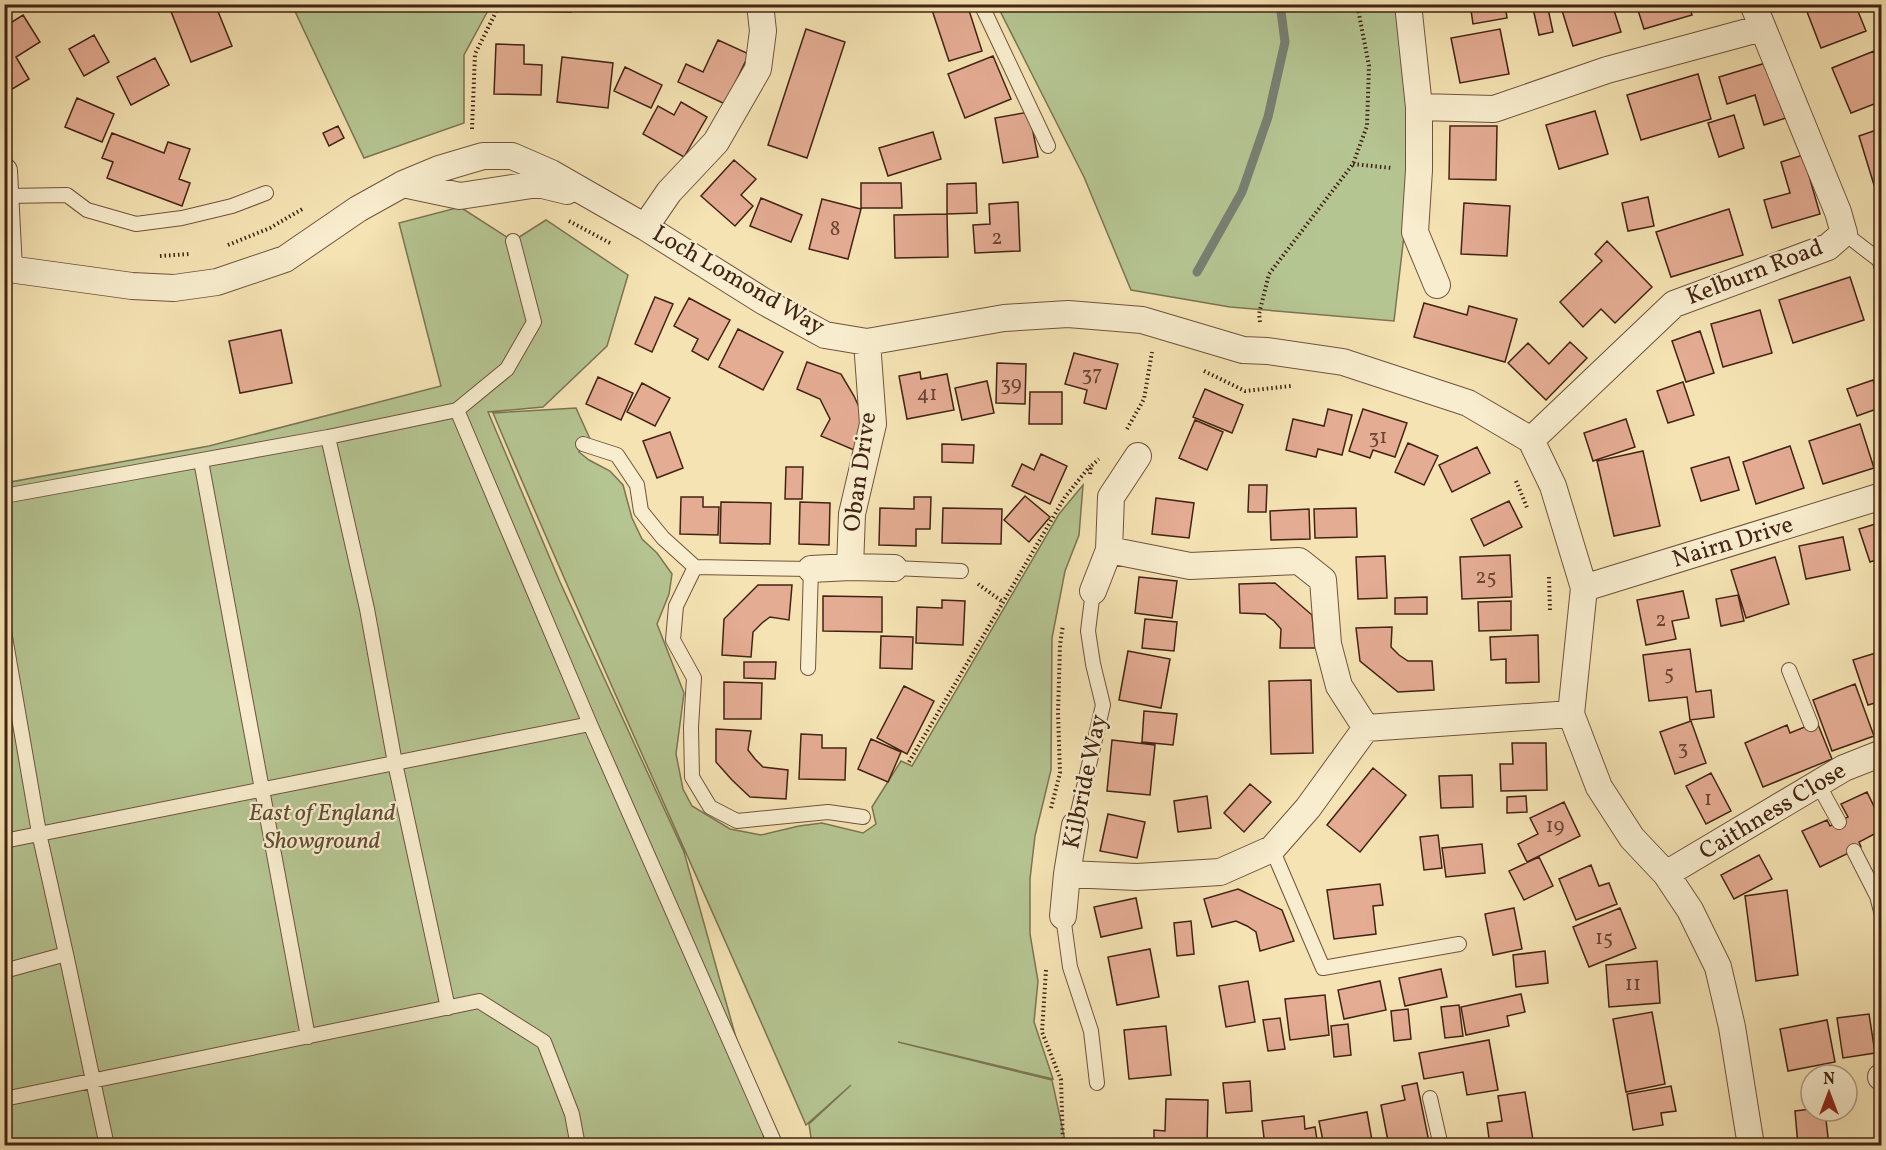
<svg xmlns="http://www.w3.org/2000/svg" width="1886" height="1150" font-family="Vollkorn,serif">
	<rect width="100%" height="100%" fill="#f5e3b3"/>
	<filter id="stains"><feTurbulence type="fractalNoise" baseFrequency=".00333" numOctaves="4"/><feColorMatrix values="0 0 0 0 .2 0 0 0 0 .09 0 0 0 0 .02 0 0 0 .5 -.17"/></filter>
	<radialGradient id="worn" r=".72"><stop offset=".6" stop-color="#630" stop-opacity="0"/><stop offset="1" stop-color="#630" stop-opacity=".3"/></radialGradient>
	<path fill="#b5c592" stroke="#7c7453" stroke-width="1.5" d="M292,5H491L464,55V123L364,158Z
		M997,5H1408L1419,107L1394,321L1230,307L1131,290L1084,177Z
		M460,207L513,241L546,220L628,275L607,346L543,407L488,412L560,582L684,852L766,1145L5,1146V483L209,446L441,386L399,223Z
		M576,408L590,439L579,452L589,460L610,471L623,485L632,518L642,539L657,553L672,574L669,594L657,624L684,693L676,754L683,789L692,806L730,829L761,835L799,826L822,823L863,833L876,824L872,807L901,761L912,766L1059,514L1083,485L1079,535L1065,571L1052,638L1051,770L1035,836L1030,879V934L1038,981L1034,1022L1053,1079L898,1042L1052,1080L1066,1145H812L809,1124L851,1085L806,1125C703,887 594,652 493,413Z"/>
	<g fill="none" stroke-linecap="round" stroke-linejoin="round">
		<path stroke="#788072" stroke-width="9" d="M1197,272L1242,192L1268,117L1285,42L1280,4"/>
	</g>
	<path fill="#e4ac93" stroke="#432314" stroke-width="1.5" d="M168,4H215L232,46L191,62Z
		M527,4H571V12L527,11Z
		M930,4H967L982,51L949,61Z
		M1505,4L1507,18L1473,24L1471,10Z
		M1532,4H1547L1553,32L1539,35Z
		M1560,4H1612L1621,32L1573,46Z
		M1636,4H1689L1692,15L1644,29Z
		M1804,4H1855L1866,31L1821,48Z
		M23,15L40,42L16,57L29,79L4,94V27Z
		M806,29L845,42L807,158L768,145Z
		M1500,29L1509,74L1460,83L1451,38Z
		M94,35L109,62L84,76L69,49Z
		M718,40L749,54L725,104L678,82L686,64L703,72Z
		M496,44L524,45V64L542,65L541,95L494,94Z
		M1874,51L1882,70V101L1851,113L1832,68Z
		M993,56L1011,99L965,118L948,74Z
		M562,57L613,63L608,108L557,102Z
		M155,58L169,85L131,105L117,77Z
		M1769,62L1786,118L1764,125L1755,95L1727,104L1719,77Z
		M625,67L662,85L651,108L614,91Z
		M1698,74L1711,119L1641,140L1627,95Z
		M77,98L114,114L102,142L65,127Z
		M681,102L707,117L684,157L643,134L658,106L674,115Z
		M1595,111L1608,154L1559,169L1546,125Z
		M1029,112L1038,157L1003,163L995,118Z
		M1734,115L1744,148L1719,157L1708,123Z
		M338,126L344,138L329,146L323,133Z
		M1450,126H1497L1496,180L1449,179Z
		M1882,128V182L1874,185L1859,136Z
		M933,132L941,159L888,176L879,148Z
		M112,133L164,153L168,142L190,149L179,179L190,183L182,206L107,178L113,162L102,158Z
		M1803,155L1820,214L1772,228L1764,200L1790,193L1781,162Z
		M734,160L756,179L741,195L753,206L735,226L701,196Z
		M861,183H901L902,208H861Z
		M976,183L977,213L947,214V184Z
		M1648,197L1654,226L1628,231L1622,203Z
		M761,198L802,215L791,242L750,226Z
		M822,199L861,209L848,259L809,249Z
		M1018,202L1020,251L975,253L973,225L990,224L989,204Z
		M1464,203L1510,206L1507,256L1461,254Z
		M1729,209L1743,255L1671,277L1656,232Z
		M947,214L948,257L895,258L894,215Z
		M1607,241L1652,287L1615,323L1601,309L1583,327L1560,302L1602,261L1595,254Z
		M1850,277L1864,320L1793,343L1779,300Z
		M655,297L673,304L652,352L635,344Z
		M689,298L730,320L708,360L692,351L698,339L674,326Z
		M1424,303L1467,315L1469,306L1517,319L1505,362L1414,337Z
		M1760,310L1772,353L1723,367L1711,324Z
		M738,329L783,352L763,390L719,367Z
		M281,330L292,383L240,393L229,341Z
		M1700,331L1714,373L1686,382L1672,341Z
		M1570,342L1587,358L1546,400L1508,363L1528,343L1549,364Z
		M1074,353L1118,364L1106,409L1084,403L1087,390L1065,384Z
		M807,362L841,374L854,396L864,418L854,450L821,436L830,419L820,399L797,389Z
		M997,363L1026,364L1025,404L996,403Z
		M920,372L921,379L947,374L954,410L907,419L899,376Z
		M598,377L633,393L621,420L586,404Z
		M1873,380L1882,407L1857,416L1847,389Z
		M987,381L994,413L962,420L955,388Z
		M1683,382L1694,415L1668,423L1657,391Z
		M642,383L670,398L655,426L627,412Z
		M1205,389L1243,405L1232,433L1193,417Z
		M1030,392H1062V424H1029Z
		M1328,409L1352,415L1342,455L1318,449L1316,457L1286,450L1293,419L1324,426Z
		M1363,409L1407,423L1395,457L1373,450L1370,458L1349,451Z
		M1626,419L1635,447L1593,461L1584,433Z
		M1195,420L1223,432L1207,470L1179,458Z
		M1860,424L1874,468L1823,484L1809,441Z
		M670,432L683,468L657,478L643,441Z
		M1408,443L1438,456L1424,485L1395,472Z
		M942,444L974,445L973,463L942,462Z
		M1790,446L1804,488L1756,504L1743,462Z
		M1477,447L1490,473L1452,492L1439,465Z
		M1643,451L1660,526L1614,536L1597,461Z
		M1041,454L1067,466L1050,504L1012,486L1022,464L1034,470Z
		M1729,457L1739,490L1701,501L1691,468Z
		M786,467H803L802,499H785Z
		M1249,485H1267L1266,512H1248Z
		M1025,496L1050,517L1029,542L1004,520Z
		M681,497H703V507H719L718,535L680,534Z
		M914,497H931L930,529H916V546L879,545L880,508L914,509Z
		M1156,498L1194,503L1189,538L1152,534Z
		M1509,501L1522,527L1484,546L1471,519Z
		M721,502L771,503L770,544L720,543Z
		M800,502L830,503L829,545L799,544Z
		M943,508L1002,509L1001,544L942,543Z
		M1356,508L1357,537L1315,538L1314,509Z
		M1309,509L1310,539L1271,540L1270,511Z
		M1882,522V558L1870,562L1859,529Z
		M1843,537L1850,570L1806,579L1799,546Z
		M1510,555L1512,597L1462,599L1460,557Z
		M1385,556L1387,598L1358,599L1356,557Z
		M1775,557L1789,604L1746,618L1731,570Z
		M1139,577L1177,581L1172,618L1135,613Z
		M1275,583L1312,615L1315,648H1280L1281,629L1274,621L1265,614L1240,613L1239,584Z
		M758,585H792L789,620L770,617L762,623L753,632L751,657L722,655L724,619Z
		M1683,591L1689,618L1672,621L1676,639L1646,645L1637,600Z
		M1738,595L1744,621L1721,626L1716,599Z
		M823,596L882,597V632L823,631Z
		M1427,597V614H1395V598Z
		M942,600L965,601L963,645L916,643L917,607L942,608Z
		M1511,601V630L1479,631L1478,602Z
		M1145,619L1177,622L1174,651L1142,648Z
		M1392,627L1391,647L1399,655L1408,661H1432L1434,690L1398,692L1360,661L1356,628Z
		M1538,635L1539,682L1506,683V659L1491,660L1490,637Z
		M881,636L913,637L912,669L880,668Z
		M1690,649L1696,692L1711,690L1714,717L1690,720L1687,697L1649,701L1643,655Z
		M1128,651L1170,659L1161,708L1119,700Z
		M1882,651V701L1868,705L1853,660Z
		M744,662H776L775,679L744,678Z
		M1311,680L1313,753L1271,754L1269,681Z
		M724,682L762,683L761,719H724Z
		M1855,684L1874,736L1832,751L1813,700Z
		M904,686L934,701L907,754L877,738Z
		M1144,711L1177,714L1173,745L1142,742Z
		M1691,721L1706,763L1675,774L1660,732Z
		M1817,722L1832,759L1763,787L1745,743L1787,725L1790,733Z
		M716,729L751,731L748,750L755,759L763,767L788,770L786,799L750,797L732,780L716,762Z
		M801,734L822,735V748H846L845,780L799,779Z
		M871,739L901,752L888,782L858,769Z
		M1112,740L1155,745L1150,795L1107,791Z
		M1512,743H1546L1547,790L1501,791L1500,764H1513Z
		M1373,768L1406,795L1360,852L1327,825Z
		M1711,773L1731,811L1706,824L1686,786Z
		M1472,775L1473,807L1441,808L1439,776Z
		M1250,784L1271,802L1244,832L1224,813Z
		M1867,792L1882,823V830L1859,842L1861,847L1820,867L1802,831L1827,820L1830,826L1848,817L1841,804Z
		M1207,796L1211,828L1178,832L1174,801Z
		M1526,796L1527,812L1507,813V797Z
		M1564,802L1580,836L1527,862L1518,844L1538,834L1530,818Z
		M1108,814L1145,822L1137,858L1100,851Z
		M1438,835L1442,868L1424,870L1420,837Z
		M1482,844L1485,873L1446,877L1442,848Z
		M1759,855L1772,879L1734,899L1721,875Z
		M1539,857L1553,886L1524,900L1509,871Z
		M1591,865L1599,886L1609,883L1617,904L1576,920L1559,879Z
		M1380,884L1383,905L1373,906L1376,934L1334,939L1327,890Z
		M1238,889L1282,910L1294,941L1260,951L1256,932L1247,926L1236,921L1212,927L1204,899Z
		M1787,890L1798,975L1756,981L1745,896Z
		M1136,898L1142,928L1101,937L1094,907Z
		M1514,908L1522,949L1493,955L1485,914Z
		M1620,908L1636,948L1589,967L1573,927Z
		M1191,921L1194,954L1177,956L1174,923Z
		M1150,949L1159,997L1117,1005L1108,957Z
		M1545,951L1548,983L1516,987L1513,955Z
		M1657,961L1660,1003L1609,1007L1606,965Z
		M1441,969L1447,997L1405,1006L1399,978Z
		M1248,981L1255,1022L1226,1027L1219,986Z
		M1380,981L1386,1010L1344,1019L1338,990Z
		M1521,994L1525,1012L1507,1016L1509,1026L1466,1035L1461,1007Z
		M1325,995L1329,1035L1290,1040L1285,999Z
		M1459,1005L1463,1036L1445,1038L1441,1007Z
		M1408,1009L1411,1039L1394,1041L1391,1011Z
		M1652,1012L1665,1084L1626,1092L1613,1019Z
		M1869,1014L1875,1053L1843,1058L1837,1018Z
		M1280,1018L1285,1049L1268,1051L1263,1020Z
		M1827,1020L1835,1062L1788,1071L1780,1029Z
		M1348,1024L1351,1055L1334,1057L1331,1026Z
		M1166,1026L1171,1075L1129,1079L1124,1030Z
		M1489,1040L1498,1090L1467,1095L1463,1072L1424,1079L1419,1053Z
		M1250,1081L1252,1111L1226,1113L1223,1083Z
		M1417,1083L1429,1142L1410,1146H1377L1376,1143L1388,1141L1381,1105L1405,1100L1402,1086Z
		M1671,1086L1676,1111L1661,1113L1663,1125L1633,1130L1627,1094Z
		M1525,1092L1534,1146H1490L1487,1123L1502,1121L1498,1096Z
		M1166,1099L1208,1100L1207,1146H1154V1130L1165,1131Z
		M1811,1109V1111H1825L1829,1146H1798L1795,1111Z
		M1367,1112L1373,1146H1324L1319,1121Z
		M1304,1116L1305,1129L1315,1127L1318,1146H1265L1262,1121Z
		M1680,1140L1681,1146H1638V1144Z"/>
	<g fill="none" stroke-linecap="round" stroke-linejoin="round">
		<defs>
			<path id="service" d="M981,4L1048,146
				M7,196L67,195L87,210L136,224L182,218L232,206L266,193
				M1844,233L1879,260L1882,268
				M457,410L507,369L534,322L513,241
				M328,437L367,609L395,763L448,1008
				M583,444L617,455L637,485L641,511L663,538L695,567L811,569L808,668
				M201,461L308,1037
				M4,496L328,437L457,410L590,724L776,1146
				M695,567L676,606L673,640L694,678L691,727L692,777L710,807L737,821L828,812L863,817
				M894,568L961,571
				M4,631L39,833L66,954
				M1789,670L1811,724
				M1818,784L1839,822
				M1075,825L1103,705L1093,664L1088,631L1093,591
				M4,841L590,724
				M1272,849L1323,968L1459,944
				M1854,851L1877,896L1882,915
				M1063,916L1070,967L1091,1031L1097,1083
				M4,971L66,954L107,1146
				M1430,1098L1441,1146
				M4,1099L479,1001L544,1042L572,1114L578,1146"/>
			<path id="minor" d="M1408,4L1419,107V170L1415,232L1437,285
				M1419,107L1494,109L1607,70L1762,28
				M4,171L9,269
				M403,184L460,196L538,184L567,191
				M645,227L669,192L716,142L758,69L763,31L760,4
				M4,270L9,269L132,286L174,288L217,282L285,259L358,209L403,184L439,169L483,156H512L551,173L645,227L763,301L825,335L867,342L1004,318L1068,314L1142,320L1243,350L1267,351L1343,362L1468,403L1531,440L1553,486L1584,588L1571,714L1599,787L1632,838L1666,874L1690,910L1718,967L1732,1027L1751,1146
				M1531,440L1674,304L1828,247L1844,233L1838,212L1753,4
				M1138,456L1111,497L1109,550L1190,566L1299,561L1323,580L1328,644L1339,686L1366,728L1571,714
				M850,567L894,568
				M811,569L850,567L852,514L873,424L867,342
				M1584,588L1882,496
				M1093,591L1109,550
				M1067,874L1075,825
				M1666,874L1844,768L1882,753
				M1063,916L1067,874L1137,877L1220,872L1272,849L1308,808L1366,728
				M1881,1077H1882"/>
		</defs>
		<use href="#service" stroke="#70533c" stroke-width="16"/>
		<use href="#minor" stroke="#70533c" stroke-width="28"/>
		<path stroke="#432314" stroke-width="4" stroke-dasharray="1.5 3" stroke-linecap="butt" d="M472,129L475,54L500,4
			M1353,164L1392,168
			M569,221L610,243
			M228,245L270,228L304,208
			M160,256L189,254
			M1260,322L1259,314L1269,274L1353,164L1367,126L1369,66L1357,4
			M1204,371L1245,391L1291,386
			M1127,429L1144,399L1152,352
			M1090,474L1091,466L1099,459
			M1516,481L1528,510
			M1549,577L1550,611
			M978,584L1003,602
			M909,762L1065,497L1090,466
			M1051,808L1060,773L1058,713L1060,645L1063,625
			M1046,970L1042,1032L1061,1080L1063,1146"/>
		<use href="#service" stroke="#f8edce" stroke-width="14"/>
		<use href="#minor" stroke="#f8edce" stroke-width="26"/>
	</g>
	<g text-anchor="middle" dominant-baseline="central" stroke-width="4.5" stroke-linejoin="round" paint-order="stroke">
		<g font-size="21" fill="#6b4534">
			<text x="835" y="229">8</text>
			<text x="997" y="238">2</text>
			<text x="1092" y="374">37</text>
			<text x="1011" y="384">39</text>
			<text x="927" y="394">41</text>
			<text x="1378" y="437">31</text>
			<text x="1486" y="577">25</text>
			<text x="1661" y="620">2</text>
			<text x="1669" y="673">5</text>
			<text x="1683" y="748">3</text>
			<text x="1708" y="799">1</text>
			<text x="1555" y="826">19</text>
			<text x="1604" y="938">15</text>
			<text x="1633" y="984">11</text>
		</g>
		<g font-size="24" fill="#432314" stroke="#f8edce">
			<text transform="translate(1755 273) rotate(-21)">Kelburn Road</text>
			<text transform="translate(738 281) rotate(30)">Loch Lomond Way</text>
			<text transform="translate(861 472) rotate(-82)">Oban Drive</text>
			<text transform="translate(1733 543) rotate(-17)">Nairn Drive</text>
			<text transform="translate(1086 782) rotate(-78)">Kilbride Way</text>
			<text transform="translate(1773 812) rotate(-31)">Caithness Close</text>
		</g>
		<g font-size="24" font-style="italic" fill="#604c34" stroke="#f8edce">
			<text x="322" y="814">East of England<tspan x="322" dy="28">Showground</tspan></text>
		</g>
	</g>
	<rect width="1886" height="1150" fill="none" stroke="#f5e3b3" stroke-width="24"/>
	<rect x="6" y="6" width="1874" height="1138" fill="none" stroke="#432314" stroke-width="3"/>
	<rect x="12" y="12" width="1862" height="1126" fill="none" stroke="#432314" stroke-width="1.5"/>
	<g transform="translate(1829 1093)"><circle r="28" fill="#f8edce" stroke="#b09c84" stroke-width="1.5"/>
	<path d="M0-4.5L10 22L0 15L-10 22Z" fill="#8f2418"/>
	<text y="-9" font-size="16" font-weight="bold" text-anchor="middle" fill="#432314">N</text>
	</g>
	<rect width="100%" height="100%" filter="url(#stains)"/>
	<rect width="100%" height="100%" fill="url(#worn)"/>
</svg>
